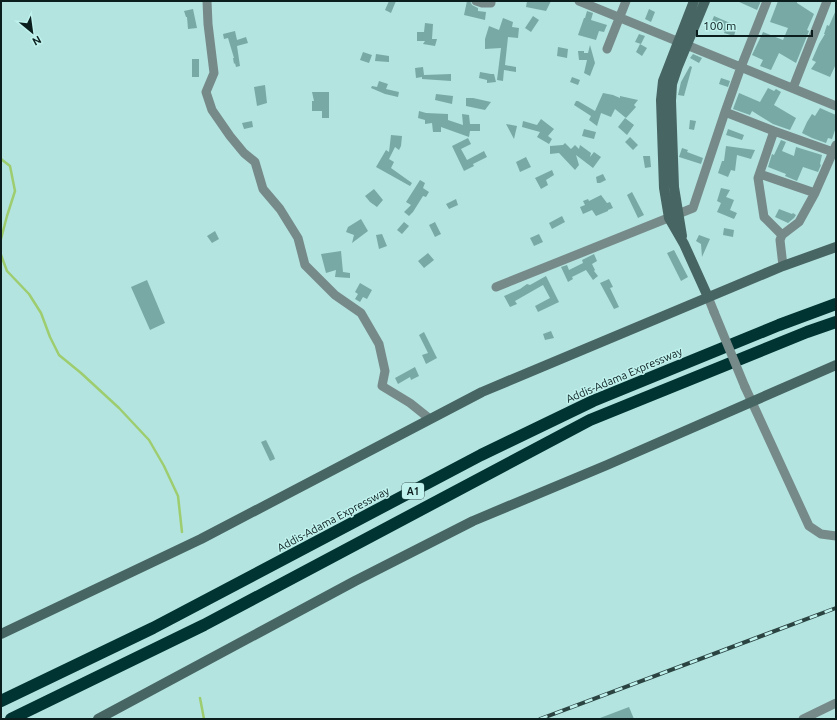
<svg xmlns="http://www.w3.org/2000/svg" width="837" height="720" font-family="Ubuntu,sans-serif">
	<rect width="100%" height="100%" fill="#b3e4e0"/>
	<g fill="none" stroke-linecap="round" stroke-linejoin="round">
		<path stroke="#9ecd70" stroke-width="2.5" d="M1,159L10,166L15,191L7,216L1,239
			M1,255L7,271L29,294L41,313L50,337L59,355L81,373L119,408L149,440L164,466L178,496L182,532
			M200,698L204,719"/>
	</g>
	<path fill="#79a9a5" d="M389,1H396L391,13L385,10Z
		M467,1H470L472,5L478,8V11L486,12L485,20L464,15Z
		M527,1H551L546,11L526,7Z
		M737,1H761L757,10Z
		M778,1H797V3L814,14L807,30L809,31L796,63L779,53L771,70L760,66L763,60L752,55L763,32L783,40L788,28L770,22Z
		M193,9L197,28L188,29L187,17H186L184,11Z
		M649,9L655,12L651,22L645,19Z
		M836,10V64L830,77L811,69L816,62L812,60L819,44L825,34H824L827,25L829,26Z
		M587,11L593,13L591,20L607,25L604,32L599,31L596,40L578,35L584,18H585Z
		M533,16L539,20L531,32L525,28Z
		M714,16L737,26L734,36L724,33L725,31L722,29L724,26L712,21Z
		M503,18L513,22L512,27L519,28L518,38L508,37L505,65L516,67V72L504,70L503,81L497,80L501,48L485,49V39L489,26L499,30Z
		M425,23L433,24L432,39H437L435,46L423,44L425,41H417V32H424Z
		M235,31L237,40L246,37L248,43L237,46L240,66L236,67L235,63L234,64L233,58H234L228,38L224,39L223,34Z
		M639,34L645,36L641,44L635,42Z
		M640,44L647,48L642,56L636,52Z
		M590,45L595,63L590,76L584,73L587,60H579L578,51H584V53H588Z
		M558,47L568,49L567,58L557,56Z
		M363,52L372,55L369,63L360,60Z
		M376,54L389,56V62L375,61Z
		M693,54L702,58L699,63L690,58Z
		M192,59H199V77H192Z
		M690,66L692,67L684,96L678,95L681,82Z
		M423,67L424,75L451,74V81L422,79V77L416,78L415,68Z
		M480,72L491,74H494L496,82L487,83V80L479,78Z
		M572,77L580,80L578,85L570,82Z
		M721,78L730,81L728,87L719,84Z
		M379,81L388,84L386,89L399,92L398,97L385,94L371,88L372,86L377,87Z
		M265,85L267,103L257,106L254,87Z
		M768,88L774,91L776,89L781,92L774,105L796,118L790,130L773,124L752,111L750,115L733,109L739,93L760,102Z
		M312,92H329V118H322V111H312V101H314Z
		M603,93L613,95L620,98V96L638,100L634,105L636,107L626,118L615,109L611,117L601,113L597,126L589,120L591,116L574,105L576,101H578L595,111Z
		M436,94L453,96L452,104L435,100Z
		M466,98H473L491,102L485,110L466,106Z
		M820,108L829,112L836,115V127L832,139L828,138L826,143L812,138L802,133L807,122L812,114L815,116Z
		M419,111L426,113L448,114V120L463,125L462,114L469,115L470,124H480V131H470L469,137L441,127V132H433L432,123L425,124V120L418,118Z
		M625,118L634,125L627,135L618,127Z
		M541,119L554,129L548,136L552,139L549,144L537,137L540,132L522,127L523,121L537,125Z
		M690,120L696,121L694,130L689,129Z
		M252,121L253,127L244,129L242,123Z
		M506,124L517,126L514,139Z
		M584,129L596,132L594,139L582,136Z
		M728,129L744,135L742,140L726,135Z
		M391,135L402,136L401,146L399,150L395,147L389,159L394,162L391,168L412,183L410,186L376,167L386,150L389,152Z
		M630,137L638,145L633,150L625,142Z
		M468,138L471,144L461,149L467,160L484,151L487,157L473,164L474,166L464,171L452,146Z
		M781,140L786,142L782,151L794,156L796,147L822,155L820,164L821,165L818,172L803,167L797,181L785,176L786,174L768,167L772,154L774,155Z
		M565,143L571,149L575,145L579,149L580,145L591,153L590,157L594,152L601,157L593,168L576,155L579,165L575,170L559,153L550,154V146L563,145Z
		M726,146L755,150L751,159L737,155L735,171L731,170L728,177L718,173L722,161H724Z
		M682,148L688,150L687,152L703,158L701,164L679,157Z
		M643,156H650L651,167L645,168Z
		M526,157L531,167L520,172L516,162Z
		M552,170L554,175L546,180L548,185L541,189L535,178Z
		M603,174L606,180L600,183H597L596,177Z
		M420,180L425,183L423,188L429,192L426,197L423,196L413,212L409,216L404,212L411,205L406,202Z
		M721,188L730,190L726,197L734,200L730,210L737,213L734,219L717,212L721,203L717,201Z
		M374,189L383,200L377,207L370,202L365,196Z
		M632,192L644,215L638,218L627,195Z
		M601,195L607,203L610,202L613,208L608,210V211L596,216L592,210L583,214L580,207L585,205L583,201L588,199L589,201Z
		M456,199L458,205L449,209L446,204Z
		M779,209L792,214L793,213L796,215L794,218L788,223L775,217Z
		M562,216L565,222L552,229L549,223Z
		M361,219L368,231L352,243L354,235L346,232L348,227Z
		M404,222L409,226L402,234L397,230Z
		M435,222L441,234L435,237L429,225Z
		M724,228L734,230L733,237L723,235Z
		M215,231L219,239L212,243L207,236Z
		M382,234L387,246L379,249L376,235Z
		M539,234L543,242L534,246L530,238Z
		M699,235L710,239L702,257L701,244L696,241Z
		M674,250L688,277L681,281L667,253Z
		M341,251L343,272L350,273V278L335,277L336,270L326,273L321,254Z
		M428,253L434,260L424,268L418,261Z
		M594,254L597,261L592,264L595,270L594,271L598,276L593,280L586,270L572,277L573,279L568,282L561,267L567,265L569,270L583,263L582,260Z
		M546,276L559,302L538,312L535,306L550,298L543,285L515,301L517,304L510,307L504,296L520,289L527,284L530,285Z
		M609,279L613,287L610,288L619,307L614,309L600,283Z
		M147,280L165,323L150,330L131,287Z
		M360,283L372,290L367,299L363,297L360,302L355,299L358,294L355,292Z
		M551,331L554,338L545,340L543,334Z
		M424,332L437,358L426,364L422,355L428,353L419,335Z
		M415,367L419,376L411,380L410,377L398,384L395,378Z
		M266,440L274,456L275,459L270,461L261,442Z
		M629,707L634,719H600V718Z"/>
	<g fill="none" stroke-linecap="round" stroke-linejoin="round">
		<path stroke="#768a89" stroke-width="9" d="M207,1L208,24L214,73L206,92L212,110L230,136L244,153L255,162L263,189L280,209L298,238L305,265L335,295L361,313L379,344L385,371L382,386L410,403L430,419
			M476,1L482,3H491V1
			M579,1L836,106
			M607,49L626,1
			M793,88L827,1
			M725,112L774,131L833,152
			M774,131L758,178L764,217L782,235
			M760,174L815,193
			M783,266L780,240L782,235L799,222L815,193L836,145
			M496,287L693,208L725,112L741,67L767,1
			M708,297L714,312
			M745,387L809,526L821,534L836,536
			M803,719L836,703"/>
		<path stroke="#476563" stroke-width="10" d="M694,1L663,81L661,100L664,188L669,218L684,244L708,297
			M682,236L674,187L671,101L672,84L678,66L705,1
			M1,634L201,539L482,392L783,266L836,247
			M98,719L355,581L473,521L607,465L836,365"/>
		<path stroke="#003432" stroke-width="12" d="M1,701L153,628L481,455L593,401L779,325L836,304
			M11,719L204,625L590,420L807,332L836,322"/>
		<defs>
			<path id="rail" d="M540,719L836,608"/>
		</defs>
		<use href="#rail" stroke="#2b4442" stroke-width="4"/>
		<use href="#rail" stroke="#bff1ed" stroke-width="2.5" stroke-dasharray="8" stroke-linecap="butt"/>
		<path stroke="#768a89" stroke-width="9" d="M714,312L745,387"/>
	</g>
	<g text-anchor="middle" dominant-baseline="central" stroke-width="3" stroke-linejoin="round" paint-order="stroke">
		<rect fill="#bff1ed" stroke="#415d5b" stroke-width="1" x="402" y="483" width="22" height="16" rx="3"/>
		<g font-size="10" font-weight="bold" fill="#0b1e1d">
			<text x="413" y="491">A1</text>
		</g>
		<g font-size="11" fill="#0b1e1d" stroke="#bff1ed">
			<text transform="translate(624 375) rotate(-23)">Addis-Adama Expressway</text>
			<text transform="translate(333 519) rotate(-28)">Addis-Adama Expressway</text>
		</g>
	</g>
	<rect width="837" height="720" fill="none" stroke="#0b1e1d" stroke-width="4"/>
	<g transform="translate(32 32) rotate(151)" stroke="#bff1ed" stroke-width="3" paint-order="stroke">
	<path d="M0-3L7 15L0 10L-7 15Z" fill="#0b1e1d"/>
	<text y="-6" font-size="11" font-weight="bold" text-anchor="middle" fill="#0b1e1d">N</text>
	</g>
	<path d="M697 30v6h115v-6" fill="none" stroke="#0b1e1d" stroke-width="2"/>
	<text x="703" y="30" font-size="12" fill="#0b1e1d" stroke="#bff1ed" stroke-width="3" paint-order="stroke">100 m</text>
</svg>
